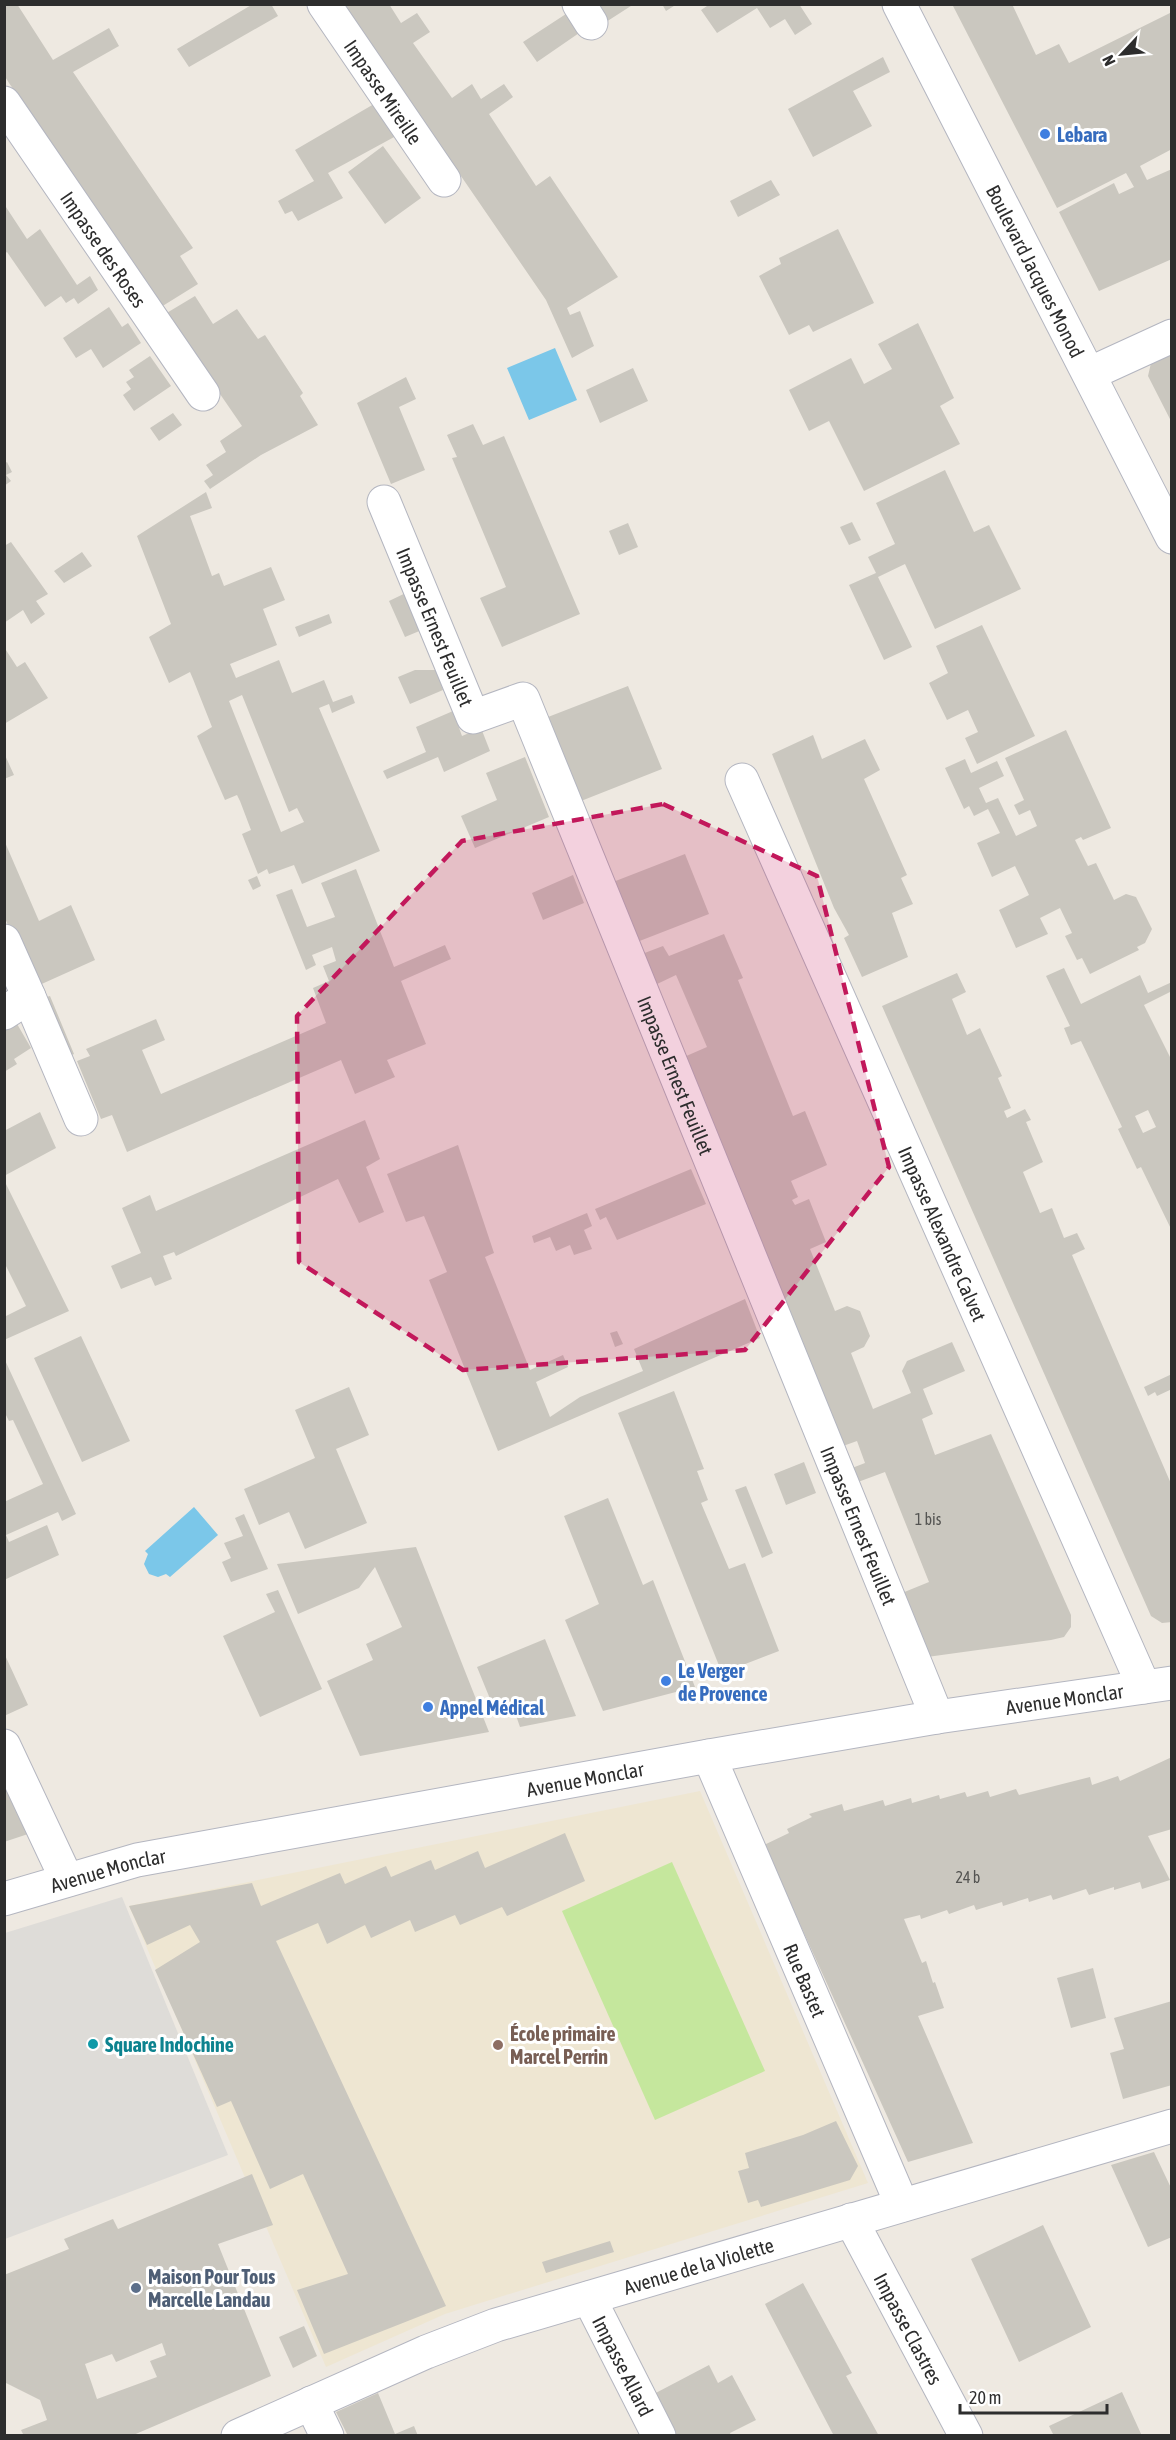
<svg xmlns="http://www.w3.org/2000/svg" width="1176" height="2440" font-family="'Asap Condensed',sans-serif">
	<rect width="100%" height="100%" fill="#eee9e1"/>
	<path fill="#eee6d2" d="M700,1791L868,2183L445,2314L326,2367L129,1906Z"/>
	<path fill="#c5e79d" d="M672,1862L765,2071L655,2120L562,1911Z"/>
	<path fill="#dedcd8" d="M122,1897L228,2155L5,2239V1933Z"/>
	<path fill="#7bc7e9" d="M555,348L577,400L529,420L507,368Z
		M194,1507L218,1535L170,1577L166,1574L158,1577L149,1574L144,1564L148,1554L145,1551Z"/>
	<path fill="#cac7bf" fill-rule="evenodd" d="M4,4H17L53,60L109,28L119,46L73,72L193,248L180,256L198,284L161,307L9,83L4,75Z
		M253,4H271L278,16L189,67L177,49Z
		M343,4H389L401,23L417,13L430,32L413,43L452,98L472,84L481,99L504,84L513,97L489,114L536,186L550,176L618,277L567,308L570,315L580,311L594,346L572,358L546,300Z
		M594,4H634L606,22Z
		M662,4H677L666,11Z
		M710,4H799L812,24L795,35L785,19L770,28L757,8L717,33L701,10Z
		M952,4H1012L1036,55L1059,44L1069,63L1172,12V149L1140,166L1147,180L1172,169V259L1099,291L1059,212L1114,183L1119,194L1134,187L1126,173L1057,208Z
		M569,12L582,31L537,62L523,42Z
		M883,57L890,72L853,91L872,126L813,157L788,109Z
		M374,104L396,136L328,173L343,198L298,221L292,211L285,214L278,201L314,181L295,150Z
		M383,146L421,198L385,224L348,172Z
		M771,180L780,195L738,217L730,201Z
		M4,204L27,239L40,229L77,285L90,276L98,290L78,304L74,298L66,303L61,296L45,307L7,252L4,254Z
		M838,229L874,303L813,332L809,325L789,335L759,276L781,264L779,258Z
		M195,296L213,324L237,309L258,339L265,335L303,393L300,396L318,425L261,455L210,489L204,481L213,475L206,465L226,452L220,441L242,426L165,314Z
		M109,307L122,327L128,323L141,343L103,368L91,349L76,358L63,338Z
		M918,323L954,398L940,406L960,444L864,491L829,421L809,431L789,390L851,358L864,384L892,369L878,344Z
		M1172,353V423L1148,376L1151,363Z
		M150,356L171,386L134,411L123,395L131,389L126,382L134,377L129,370Z
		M633,368L648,401L600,423L586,390Z
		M406,377L416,399L399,407L425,470L391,484L357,403Z
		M173,413L182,425L159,441L150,428Z
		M473,424L483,445L504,436L580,614L502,647L480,598L506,587L452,458L457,457L447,435Z
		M7,462L12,472L6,475L11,481L4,486V464Z
		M945,470L974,532L989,525L1021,589L935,629L905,564L878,577L912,647L884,660L849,585L876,573L868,557L895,544L876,503Z
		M206,492L212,508L190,516L212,576L219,573L224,586L271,567L285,600L263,609L277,645L230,664L236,678L279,660L292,693L324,680L333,702L352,695L355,703L332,713L329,704L319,708L380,851L302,884L294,865L269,874L267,869L258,874L242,834L251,830L240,801L237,795L225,800L197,736L212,727L193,679L190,672L169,683L149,637L171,624L137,536ZM242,695L289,812L297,808L304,822L281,832L229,701Z
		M852,522L861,540L849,545L840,527Z
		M628,523L638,547L619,555L609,531Z
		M11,542L48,594L36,601L45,614L31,624L23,610L4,623V546Z
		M82,552L92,566L64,583L54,571Z
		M414,589L429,627L405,637L389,601Z
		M329,614L332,623L299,637L295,627Z
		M982,625L1035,736L977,764L965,738L978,732L968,710L947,720L929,683L948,673L936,646Z
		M4,647L17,667L25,662L48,698L4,724Z
		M415,670H436L443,690L410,704L398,677Z
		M628,686L662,769L581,801L548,717Z
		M453,711L462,736L481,728L490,751L444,772L438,757L387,779L383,771L426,752L416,727Z
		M1066,730L1111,828L1083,840L1081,837L1075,840L1088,866L1096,863L1114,900L1126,894L1136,897L1152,929L1145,943L1137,947L1139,950L1090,974L1082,958L1077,960L1065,936L1072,933L1060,908L1040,918L1048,934L1016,948L999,910L1029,895L1015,866L992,877L977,843L1000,833L988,809L974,816L969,806L964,809L945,768L965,759L971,773L997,761L1004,776L979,788L986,803L998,798L1016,836L1037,826L1030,810L1019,815L1014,805L1024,800L1005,758Z
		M813,735L822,759L865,739L880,770L864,779L907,875L901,878L913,904L892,913L908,957L862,977L844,938L849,935L834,908L772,754Z
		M4,753L14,775L4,779Z
		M525,757L549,817L475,848L461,816L497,800L486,773Z
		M4,840L39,921L71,905L95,960L35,987L4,916Z
		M685,854L709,914L637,942L613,882Z
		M356,869L394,967L445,945L451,959L401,981L426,1044L387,1060L395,1077L355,1094L341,1060L127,1152L112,1115L101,1119L77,1061L90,1056L86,1049L156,1019L165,1040L142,1050L161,1094L326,1023L313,988L329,981L323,966L336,961L332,947L312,955L316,965L306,970L276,895L292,889L307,927L335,917L321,883Z
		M573,875L584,903L543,920L532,893Z
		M257,876L261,886L253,890L248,880Z
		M724,934L743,978L738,980L793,1116L805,1111L827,1165L791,1181L798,1197L792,1200L795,1205L809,1199L826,1242L810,1249L835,1311L847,1306L860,1311L870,1336L864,1347L851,1353L873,1409L911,1393L902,1371L907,1361L952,1342L965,1371L923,1389L933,1414L922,1419L935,1455L991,1434L1071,1615V1627L1064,1637L1051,1640L927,1657L902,1593L929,1582L885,1472L858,1482L852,1468L865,1463L857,1441L843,1446L684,1057L707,1047L676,975L655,985L642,954L663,946L669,956Z
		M1064,968L1081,1004L1140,975L1148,993L1172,982V991L1144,1005L1172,1061V1231L1141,1167L1137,1169L1118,1129L1122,1127L1081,1041L1071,1045L1064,1028L1070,1026L1046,976ZM1148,1110L1156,1127L1143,1133L1135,1116Z
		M957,973L966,992L952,999L967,1035L980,1028L1002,1076L998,1078L1011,1108L1004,1111L1007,1118L1025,1109L1031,1120L1026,1122L1043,1162L1023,1172L1040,1213L1052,1208L1064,1238L1077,1233L1085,1249L1072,1255L1172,1486V1622L1162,1623L1151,1616L882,1006Z
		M50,996L74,1054L65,1058L40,999Z
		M13,1017L31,1048L14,1059L17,1064L4,1072V1022Z
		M40,1112L56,1148L4,1176V1131Z
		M365,1120L380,1159L366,1167L384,1212L359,1223L338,1179L176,1256L174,1252L163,1256L172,1279L155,1286L151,1277L121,1289L111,1266L141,1253L122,1208L150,1195L156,1211Z
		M458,1145L494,1253L485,1257L530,1370L563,1355L568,1367L536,1382L550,1417L580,1397L643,1371L634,1349L745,1299L760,1338L498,1451L429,1280L447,1272L424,1216L406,1222L387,1174Z
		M691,1169L706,1204L617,1240L606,1217L600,1220L595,1209Z
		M4,1180L69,1311L4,1340V1317L26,1306L4,1262Z
		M587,1213L592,1226L584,1230L592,1249L574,1255L570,1245L556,1251L550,1237L534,1243L532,1236Z
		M617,1331L623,1344L615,1347L610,1333Z
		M81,1336L130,1441L82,1462L34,1358Z
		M4,1358L76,1514L62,1521L58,1512L6,1535L9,1542L47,1525L59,1555L4,1580V1502L43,1484L13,1420L9,1421L4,1411Z
		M1172,1374V1389L1157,1396L1155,1392L1148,1396L1144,1387Z
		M349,1387L369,1435L336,1449L367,1523L305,1549L289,1512L259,1525L244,1489L315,1458L295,1410Z
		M674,1391L704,1469L697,1471L708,1500L701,1503L729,1569L745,1563L779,1651L722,1673L618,1413Z
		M804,1462L816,1493L786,1505L774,1474Z
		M746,1486L773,1553L762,1558L735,1490Z
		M608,1498L643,1585L653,1580L695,1687L603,1711L565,1620L599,1604L564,1516Z
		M244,1514L268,1569L231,1582L222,1562L231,1558L224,1543L243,1536L235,1518Z
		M416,1547L489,1732L360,1756L327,1681L373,1660L366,1644L402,1627L375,1567L359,1588L298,1614L277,1564Z
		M278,1590L322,1689L260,1717L223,1636L275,1612L266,1594Z
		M545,1639L576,1716L520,1727L512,1704L495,1711L477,1667Z
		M4,1653L28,1705L4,1716Z
		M1172,1757V1829L1148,1836L1170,1880L1142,1889L1140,1882L1114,1890V1887L1089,1895L1086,1889L1053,1900L1051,1895L1029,1902L1028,1898L1003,1906L1002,1902L976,1910L974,1905L949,1914L947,1910L921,1919L920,1915L904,1919L922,1963L926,1961L933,1983L935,1982L944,2008L918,2016L973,2143L908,2162L764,1845L789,1833L787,1829L812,1817L809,1814L842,1804L844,1811L883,1800L885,1806L911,1798L912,1803L939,1795L940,1799L965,1792L967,1797L988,1791L990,1797L1016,1789L1019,1795L1090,1777L1092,1785L1118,1776L1120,1781Z
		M4,1776L31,1833L4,1842Z
		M565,1833L585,1881L507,1916L502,1907L460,1925L455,1915L415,1932L410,1920L371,1938L365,1925L327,1944L318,1923L276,1941L446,2306L324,2354L297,2290L348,2274L303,2174L270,2189L231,2101L217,2107L155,1970L200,1942L190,1925L147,1945L129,1906L252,1883L261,1906L340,1873L345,1884L386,1866L391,1877L431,1860L435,1870L478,1851L485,1868Z
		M1093,1968L1106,2018L1071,2028L1057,1978Z
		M1172,2001V2085L1123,2099L1110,2053L1124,2049L1114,2018Z
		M836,2121L858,2166L850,2180L761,2207L758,2200L748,2203L738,2171L749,2168L745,2153L803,2135Z
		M1154,2152L1172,2190V2237L1148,2247L1111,2165Z
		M252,2174L273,2225L218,2244L271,2376L131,2436H24L21,2430L47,2420L40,2400L4,2382V2275L69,2249L64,2239L113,2219L118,2229ZM162,2343L166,2355L150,2361L157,2377L97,2399L85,2364L112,2354L116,2362Z
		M1043,2225L1091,2327L1019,2362L971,2259Z
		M610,2241L614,2252L546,2273L542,2262Z
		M803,2283L852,2373L846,2376L879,2436H834L768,2310L765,2304Z
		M304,2326L317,2356L293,2368L279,2337Z
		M709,2365L718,2383L732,2375L756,2420L730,2433L731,2436H670L650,2396Z
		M1122,2392L1142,2436H1054L1049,2426Z
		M378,2393L395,2434L414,2426L418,2436H348L336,2412Z"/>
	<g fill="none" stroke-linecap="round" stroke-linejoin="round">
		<defs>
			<g id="minor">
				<path id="s1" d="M324,4L444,180"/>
				<path d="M579,4L591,23"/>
				<path id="s2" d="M4,103L203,394"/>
				<path d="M1089,374L1172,336"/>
				<path id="s3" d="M384,502L473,717L523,699L937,1717"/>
				<path id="s4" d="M742,780L1144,1687"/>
				<path d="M4,941L29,997L4,1013"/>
				<path d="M29,997L81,1119"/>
				<path d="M4,1746L67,1880"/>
				<path id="s5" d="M4,1899L137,1860L709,1756L902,2205"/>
				<path id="s6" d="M851,2220L966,2436"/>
				<path id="s7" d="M589,2298L659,2436"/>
				<path d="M311,2403L327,2436"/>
				<path id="s8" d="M238,2436L426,2352L496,2325L1172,2126"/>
			</g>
			<g id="tertiary">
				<path id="s9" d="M899,4L1172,537"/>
				<path id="s10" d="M709,1756L937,1717L1172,1683"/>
			</g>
		</defs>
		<use href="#minor" stroke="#b4b6c0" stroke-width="35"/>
		<use href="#tertiary" stroke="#b4b6c0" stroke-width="35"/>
		<use href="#minor" stroke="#fff" stroke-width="33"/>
		<use href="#tertiary" stroke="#fff" stroke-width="33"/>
	</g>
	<path fill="#c2185b" fill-opacity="0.2" stroke="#c2185b" stroke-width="4.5" stroke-dasharray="12 8" stroke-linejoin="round" d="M663,804L817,876L889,1167L745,1350L463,1370L299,1262L297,1016L462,841Z"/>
	<g fill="#3f7fe0" stroke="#fff" stroke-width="2">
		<circle cx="1045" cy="134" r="6"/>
		<circle cx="666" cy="1681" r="6"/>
		<circle cx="428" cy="1707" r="6"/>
	</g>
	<circle fill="#0f9aa8" stroke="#fff" stroke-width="2" cx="93" cy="2044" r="6"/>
	<circle fill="#8d6e63" stroke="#fff" stroke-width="2" cx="498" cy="2045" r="6"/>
	<circle fill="#5c6f8a" stroke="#fff" stroke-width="2" cx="136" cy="2288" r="6"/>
	<g text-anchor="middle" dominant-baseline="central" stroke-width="6" stroke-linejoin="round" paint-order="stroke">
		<g font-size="16" fill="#545452">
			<text x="928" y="1519">1 bis</text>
			<text x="968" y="1877">24 b</text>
		</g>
		<g font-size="20" fill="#2d2d2d" stroke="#fff">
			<text stroke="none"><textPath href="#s1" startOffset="106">Impasse Mireille</textPath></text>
			<text stroke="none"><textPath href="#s2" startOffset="177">Impasse des Roses</textPath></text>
			<text stroke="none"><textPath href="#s9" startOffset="300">Boulevard Jacques Monod</textPath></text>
			<text stroke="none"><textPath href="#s3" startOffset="135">Impasse Ernest Feuillet</textPath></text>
			<text stroke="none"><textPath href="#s3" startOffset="692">Impasse Ernest Feuillet</textPath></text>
			<text stroke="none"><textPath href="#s4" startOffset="496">Impasse Alexandre Calvet</textPath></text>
			<text stroke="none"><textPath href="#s3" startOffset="1178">Impasse Ernest Feuillet</textPath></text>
			<text stroke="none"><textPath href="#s10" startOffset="360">Avenue Monclar</textPath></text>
			<text stroke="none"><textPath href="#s5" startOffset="594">Avenue Monclar</textPath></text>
			<text stroke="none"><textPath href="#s5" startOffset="108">Avenue Monclar</textPath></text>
			<text stroke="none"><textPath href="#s5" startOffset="964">Rue Bastet</textPath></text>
			<text stroke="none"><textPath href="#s8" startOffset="492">Avenue de la Violette</textPath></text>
			<text stroke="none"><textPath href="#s6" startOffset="123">Impasse Clastres</textPath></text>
			<text stroke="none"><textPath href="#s7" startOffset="76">Impasse Allard</textPath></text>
		</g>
		<g font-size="20" font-weight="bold" fill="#366cbe" stroke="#fff" text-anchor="start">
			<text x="1057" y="134">Lebara</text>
			<text x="678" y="1670">Le Verger<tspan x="678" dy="23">de Provence</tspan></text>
			<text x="440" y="1707">Appel Médical</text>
		</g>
		<g font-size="20" font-weight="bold" fill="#785e54" stroke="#fff" text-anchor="start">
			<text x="510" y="2033">École primaire<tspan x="510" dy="23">Marcel Perrin</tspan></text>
		</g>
		<g font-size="20" font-weight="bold" fill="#0d838f" stroke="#fff" text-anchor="start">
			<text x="105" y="2044">Square Indochine</text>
		</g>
		<g font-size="20" font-weight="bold" fill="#4e5e75" stroke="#fff" text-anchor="start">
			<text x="148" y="2276">Maison Pour Tous<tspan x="148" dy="23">Marcelle Landau</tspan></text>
		</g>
	</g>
	<rect width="1176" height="2440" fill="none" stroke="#2d2d2d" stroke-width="12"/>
	<g transform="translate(1122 54) rotate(244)" stroke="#ffffff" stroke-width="4.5" paint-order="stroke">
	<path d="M0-4.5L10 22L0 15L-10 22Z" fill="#2d2d2d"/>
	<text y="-9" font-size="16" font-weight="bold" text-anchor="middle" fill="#2d2d2d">N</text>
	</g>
	<path d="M960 2404v9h147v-9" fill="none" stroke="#2d2d2d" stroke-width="3"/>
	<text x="969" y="2404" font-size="18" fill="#2d2d2d" stroke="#ffffff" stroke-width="4.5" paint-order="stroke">20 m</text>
</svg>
